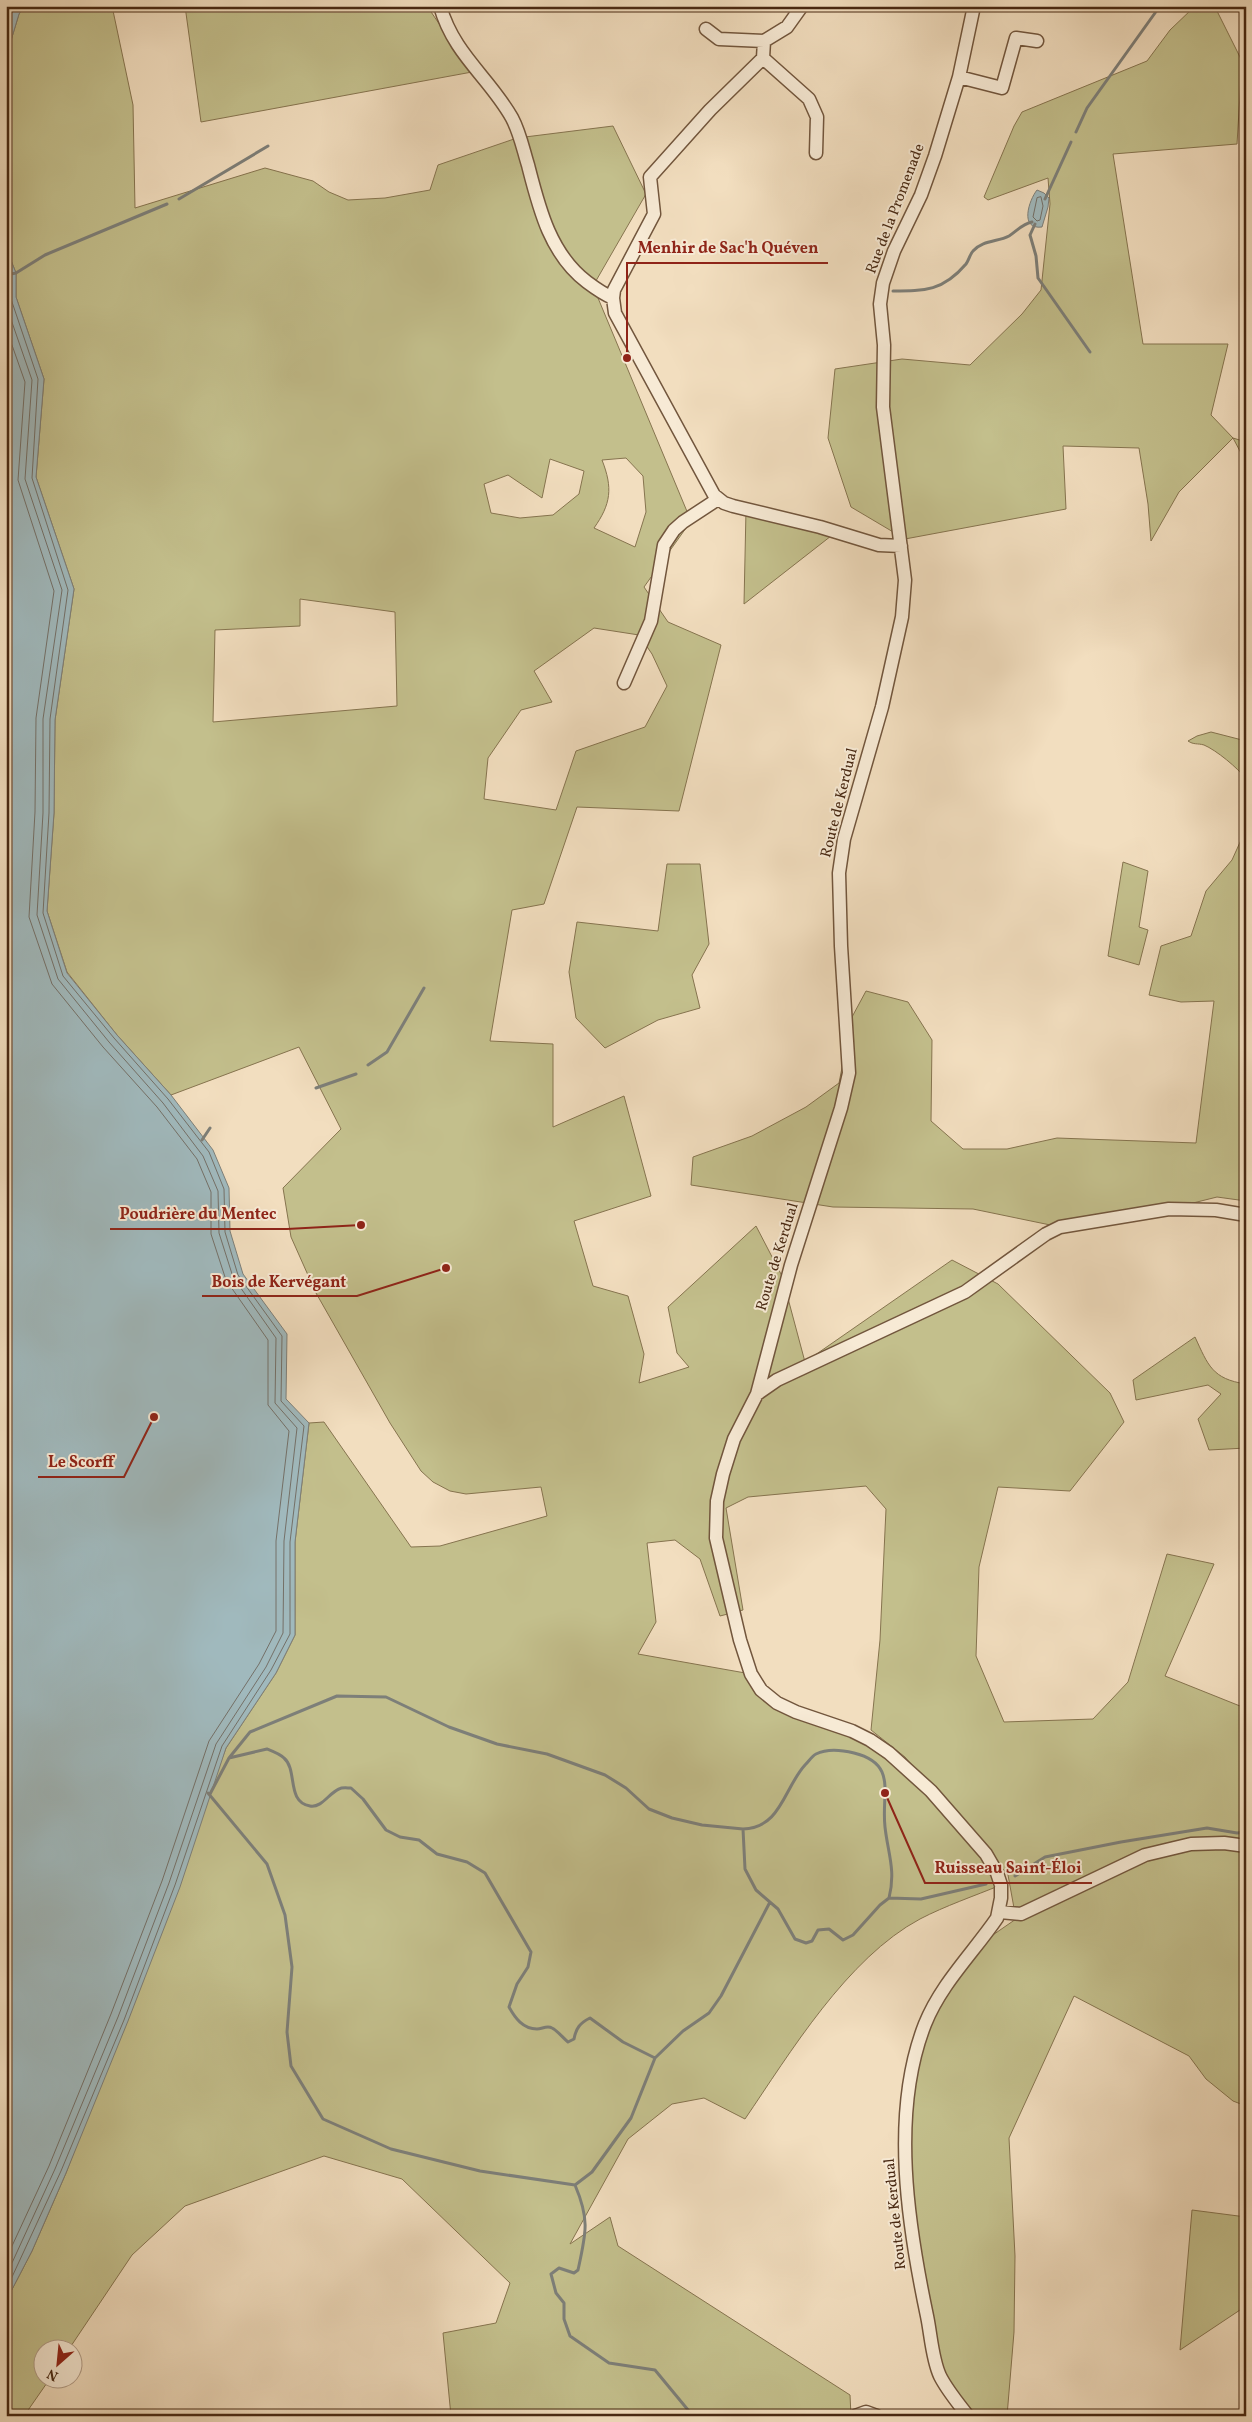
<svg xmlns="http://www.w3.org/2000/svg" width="1252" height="2422" font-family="Vollkorn,serif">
	<rect width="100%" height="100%" fill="#f2debf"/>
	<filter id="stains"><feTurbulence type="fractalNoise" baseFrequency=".004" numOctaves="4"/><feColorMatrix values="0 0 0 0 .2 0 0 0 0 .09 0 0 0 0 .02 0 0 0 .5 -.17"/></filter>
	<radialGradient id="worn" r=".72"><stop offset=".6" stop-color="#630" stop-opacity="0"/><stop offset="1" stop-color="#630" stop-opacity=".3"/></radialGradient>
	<path fill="#c3bf8c" stroke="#86744f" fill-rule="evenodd" d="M24,6H112L133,105L135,208L265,168L313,181L329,192L348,200L385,198L430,190L438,165L517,138L613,126L646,194L593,286L691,521L644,587L668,622L721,645L679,811L577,807L544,904L512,910L490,1041L553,1044V1127L624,1096L651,1196L574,1221L593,1286L628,1296L644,1354L639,1383L689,1367L677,1353L668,1307L756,1226L782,1276L805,1362L952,1260L998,1284L1110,1393L1124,1422L1070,1491L998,1487L979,1567L976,1656L1004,1722L1093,1719L1128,1682L1167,1554L1214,1564L1165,1676L1240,1706L1246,1695V2106L1233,2101L1206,2079L1189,2056L1074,1996L1009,2138L1015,2256L1014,2332L1007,2416H968L945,2385L919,2278L905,2137L924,2026L974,1948L1016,1919L1008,1875L905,1757L871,1730L880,1640L886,1509L866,1486L748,1497L726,1508L743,1610L720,1616L700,1559L675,1540L647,1543L656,1622L638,1654L751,1674L761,1690L870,1740L975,1841L1001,1885C974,1896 945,1906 920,1919C847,1958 790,2053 745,2119L704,2098L672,2104L628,2139L570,2244L610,2217L618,2246L850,2395L851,2416H451L443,2333L496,2323L510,2283L402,2179L324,2156L185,2206L132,2255L69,2349L42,2350V2380H49L24,2416H6V2301L32,2251L66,2173L226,1748L276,1673L295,1635V1542L309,1423L324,1422L411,1547L440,1546L547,1516L541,1487L466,1494L450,1491L433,1482L421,1471L390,1423L316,1293L291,1237L283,1188L341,1129L299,1047L171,1095L117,1035L67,972L47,911L54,813L55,720L74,589L36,477L44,379L16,297V273L6,248V57L19,14ZM626,458L643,476L646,512L635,547L594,528C611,504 613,488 602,460ZM550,459L584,471L579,494L553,515L520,518L491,513L484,484L508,475L542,498ZM300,599L395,612L397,706L213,722L215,630L300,626ZM594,628L639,635L652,654L667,686L645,727L576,751L556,810L484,799L488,758L521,710L552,702L534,671Z
		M185,6H427L472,72L201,122Z
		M1193,8L1217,11L1242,61L1237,144L1113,154L1143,344H1228L1211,415L1233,438L1246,442V455L1241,453L1233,438L1179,492L1151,541L1148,504L1139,448L1063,446L1066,509L905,539L851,507L828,438L835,369L902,359L970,365L1022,314L1041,290L1050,204L1048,178L988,200L984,197L1014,126L1022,112L1147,61L1170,30Z
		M746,510L831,536L744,604Z
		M1211,732L1246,741V779C1238,768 1216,750 1204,745C1197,743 1194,745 1188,741L1197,736Z
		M1246,829V1201L1217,1197L1169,1209L1060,1227L973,1209L833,1207L691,1185L693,1157L752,1136L806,1107L839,1083L852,1017L866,991L908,1002L932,1040L931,1121L963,1149H1007L1057,1138L1196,1143L1214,1001L1181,1002L1149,995L1161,946L1191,936L1206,891L1232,860Z
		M1123,862L1148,871L1139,927L1148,930L1139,965L1108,956Z
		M667,864H700L709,944L692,975L700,1008L658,1020L605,1048L576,1018L569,972L577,922L658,931Z
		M1195,1337C1208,1365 1212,1379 1246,1384V1448L1209,1450L1198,1419L1221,1394L1208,1385L1136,1400L1133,1380Z
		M1192,2210L1246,2217V2306L1180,2350Z"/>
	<path fill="#a0b9bd" stroke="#7d7f79" d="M6,6H24L19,14L6,57Z
		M1037,190L1044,193L1049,198L1048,207L1042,227C1019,230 1029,200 1037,190Z
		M6,248L16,273V297L44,379L36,477L74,589L55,720L54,813L47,911L67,973L117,1035L171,1095L213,1150L229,1188L230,1231L243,1274L287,1334L286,1399L309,1423L295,1542V1635L276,1673L226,1748L180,1887L128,2021L66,2173L32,2251L6,2301Z"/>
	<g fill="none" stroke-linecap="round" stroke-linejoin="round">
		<path stroke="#747068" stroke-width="1" d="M1041,197L1043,206L1040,220L1037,221L1033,217L1037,198Z
			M6,261L11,274V299L38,379L32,478L68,590L50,719L49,813L43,913L63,976L114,1038L168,1099L209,1152L224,1189L225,1232L238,1275L282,1336L281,1401L304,1426L290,1542V1634L271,1670L222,1746L175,1885L124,2020L61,2171L6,2290
			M6,305L32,380L25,479L62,590L43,719V813L37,915L58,979L109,1042L163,1103L203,1156L218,1191L219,1233L233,1277L276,1338L275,1403L297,1428L284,1541L283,1633L266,1667L216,1744L169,1883L118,2017L55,2169L6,2276
			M6,328L25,382L18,480L54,591L36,718L35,812L29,917L52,984L103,1047L157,1107L197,1159L211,1192V1234L226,1280L268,1340V1405L289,1431L276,1541V1631L259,1664L209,1741L162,1881L111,2014L49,2166L6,2259"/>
		<path stroke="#7d7f79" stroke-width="3" d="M1076,132L1087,108L1160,6
			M179,199L268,146
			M1045,199L1071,142
			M1035,224L1030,235L1036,256L1038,278L1090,352
			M6,275L16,273L45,255L167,204
			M893,291C925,291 943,291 966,264C969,260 970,254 973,251C983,240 998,242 1009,236C1017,231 1022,224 1032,222
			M368,1065L387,1052L424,988
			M316,1088L356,1074
			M202,1140L210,1128
			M229,1758L267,1749C272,1751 280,1754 284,1758C298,1770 286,1802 310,1806C322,1808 329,1793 339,1789C342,1787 347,1788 351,1788L363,1799L386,1830L400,1837L419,1840L437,1854L467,1862L485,1873L531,1952L528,1967L517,1984L509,2007C515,2018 523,2029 537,2029C542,2029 547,2025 552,2028C558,2031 563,2038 568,2042L574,2039C576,2028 580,2023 590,2018L623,2042L655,2058
			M208,1793L267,1864L285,1915L292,1967L287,2032L291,2066L323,2119L391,2149L480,2171L575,2185C590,2220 586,2233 578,2270L574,2273L559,2268L551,2274L556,2293L564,2303V2319L570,2336L609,2363L655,2370L693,2416
			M210,1794L229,1758L250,1732L337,1696L386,1697L449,1727L497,1744L547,1754L605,1775L626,1788L649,1809L672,1818L702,1825L743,1829L745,1869L756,1890L778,1909L795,1939L806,1943L812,1941L818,1930L829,1929L843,1940L853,1935L880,1905L889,1898L921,1899L986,1884
			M743,1829C781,1828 784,1788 805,1765C809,1761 812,1756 816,1754C828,1748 842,1750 854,1753C898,1764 881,1793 885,1827C888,1854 896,1870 889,1898
			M1015,1876L1045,1857L1121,1842L1207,1828L1237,1833L1246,1832
			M575,2185L592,2172L631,2118L655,2058L683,2031L709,2013L721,1996L770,1902"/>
		<defs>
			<path id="minor" d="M440,6C454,55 489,77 512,118C520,133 523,149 528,165C539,208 550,254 587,282C595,288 603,294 613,298L615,313L714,495L724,503L733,506L820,527L879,545L901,546
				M706,29L719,39L764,41L787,27L802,6
				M764,41L763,58L809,99L817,117L816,153
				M959,77L1002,88L1016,38L1037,41
				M613,298L614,290L654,214L650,177L710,110L763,58
				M624,683L651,621L664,545L674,530L683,522L718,499
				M757,1394L777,1380L965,1292L1046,1234L1060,1227L1169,1209L1216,1210L1246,1215
				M1000,1912L1021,1914L1145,1855L1191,1844L1224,1843L1246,1846
				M855,2416L866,2412L877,2416
				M968,2416C958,2403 947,2390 940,2376C932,2359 931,2335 927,2316C908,2226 890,2113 925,2024C941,1984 973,1953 997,1918L1001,1898V1885L997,1873L986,1854L931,1791L889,1753L870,1740L852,1731L796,1712L777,1703L761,1690L751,1674L740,1640L716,1538L717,1501L723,1474L734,1439L757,1394L791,1265L841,1108L849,1073L841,946L839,873L844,839L882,707L902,617L905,580L883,407L884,345L880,304L883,283L894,251L921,195L935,156L959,77L974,6"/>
		</defs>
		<use href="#minor" stroke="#72563d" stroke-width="15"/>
		<use href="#minor" stroke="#f7ead5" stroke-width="12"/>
	</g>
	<g text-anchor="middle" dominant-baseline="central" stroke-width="4" stroke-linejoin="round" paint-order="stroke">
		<g font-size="15" fill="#482812" stroke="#f7ead5">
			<text transform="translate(896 209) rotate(-69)">Rue de la Promenade</text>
			<text transform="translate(840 803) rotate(-76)">Route de Kerdual</text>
			<text transform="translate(778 1257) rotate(-73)">Route de Kerdual</text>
			<text transform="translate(896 2214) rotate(-96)">Route de Kerdual</text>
		</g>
	</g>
	<path fill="none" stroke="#8f2418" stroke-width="2" d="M627 358L627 263H828M361 1225L287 1229H110M446 1268L357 1296H202M154 1417L124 1477H38M885 1793L925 1883H1092"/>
	<g fill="#8f2418" stroke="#f7ead5" stroke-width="2">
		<circle cx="627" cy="358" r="5"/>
		<circle cx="361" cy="1225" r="5"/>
		<circle cx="446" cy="1268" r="5"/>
		<circle cx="154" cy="1417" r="5"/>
		<circle cx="885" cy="1793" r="5"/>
	</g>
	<g font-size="16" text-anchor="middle" font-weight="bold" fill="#8f2418" stroke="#f7ead5" stroke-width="4" stroke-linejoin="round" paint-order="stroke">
		<text x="728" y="253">Menhir de Sac'h Quéven</text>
		<text x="198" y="1219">Poudrière du Mentec</text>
		<text x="279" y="1287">Bois de Kervégant</text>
		<text x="81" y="1467">Le Scorff</text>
		<text x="1008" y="1873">Ruisseau Saint-Éloi</text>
	</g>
	<rect width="1252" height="2422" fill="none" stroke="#f2debf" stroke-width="25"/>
	<rect x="8" y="8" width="1237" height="2407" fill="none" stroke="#482812" stroke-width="2.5"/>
	<rect x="12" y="12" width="1227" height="2397" fill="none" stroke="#482812"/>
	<g transform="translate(58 2364) rotate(207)"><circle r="24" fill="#f7ead5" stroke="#b19c87"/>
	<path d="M0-4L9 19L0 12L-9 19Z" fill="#8f2418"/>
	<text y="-8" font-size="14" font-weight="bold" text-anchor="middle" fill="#482812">N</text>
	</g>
	<rect width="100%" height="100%" filter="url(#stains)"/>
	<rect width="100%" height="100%" fill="url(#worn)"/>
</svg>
